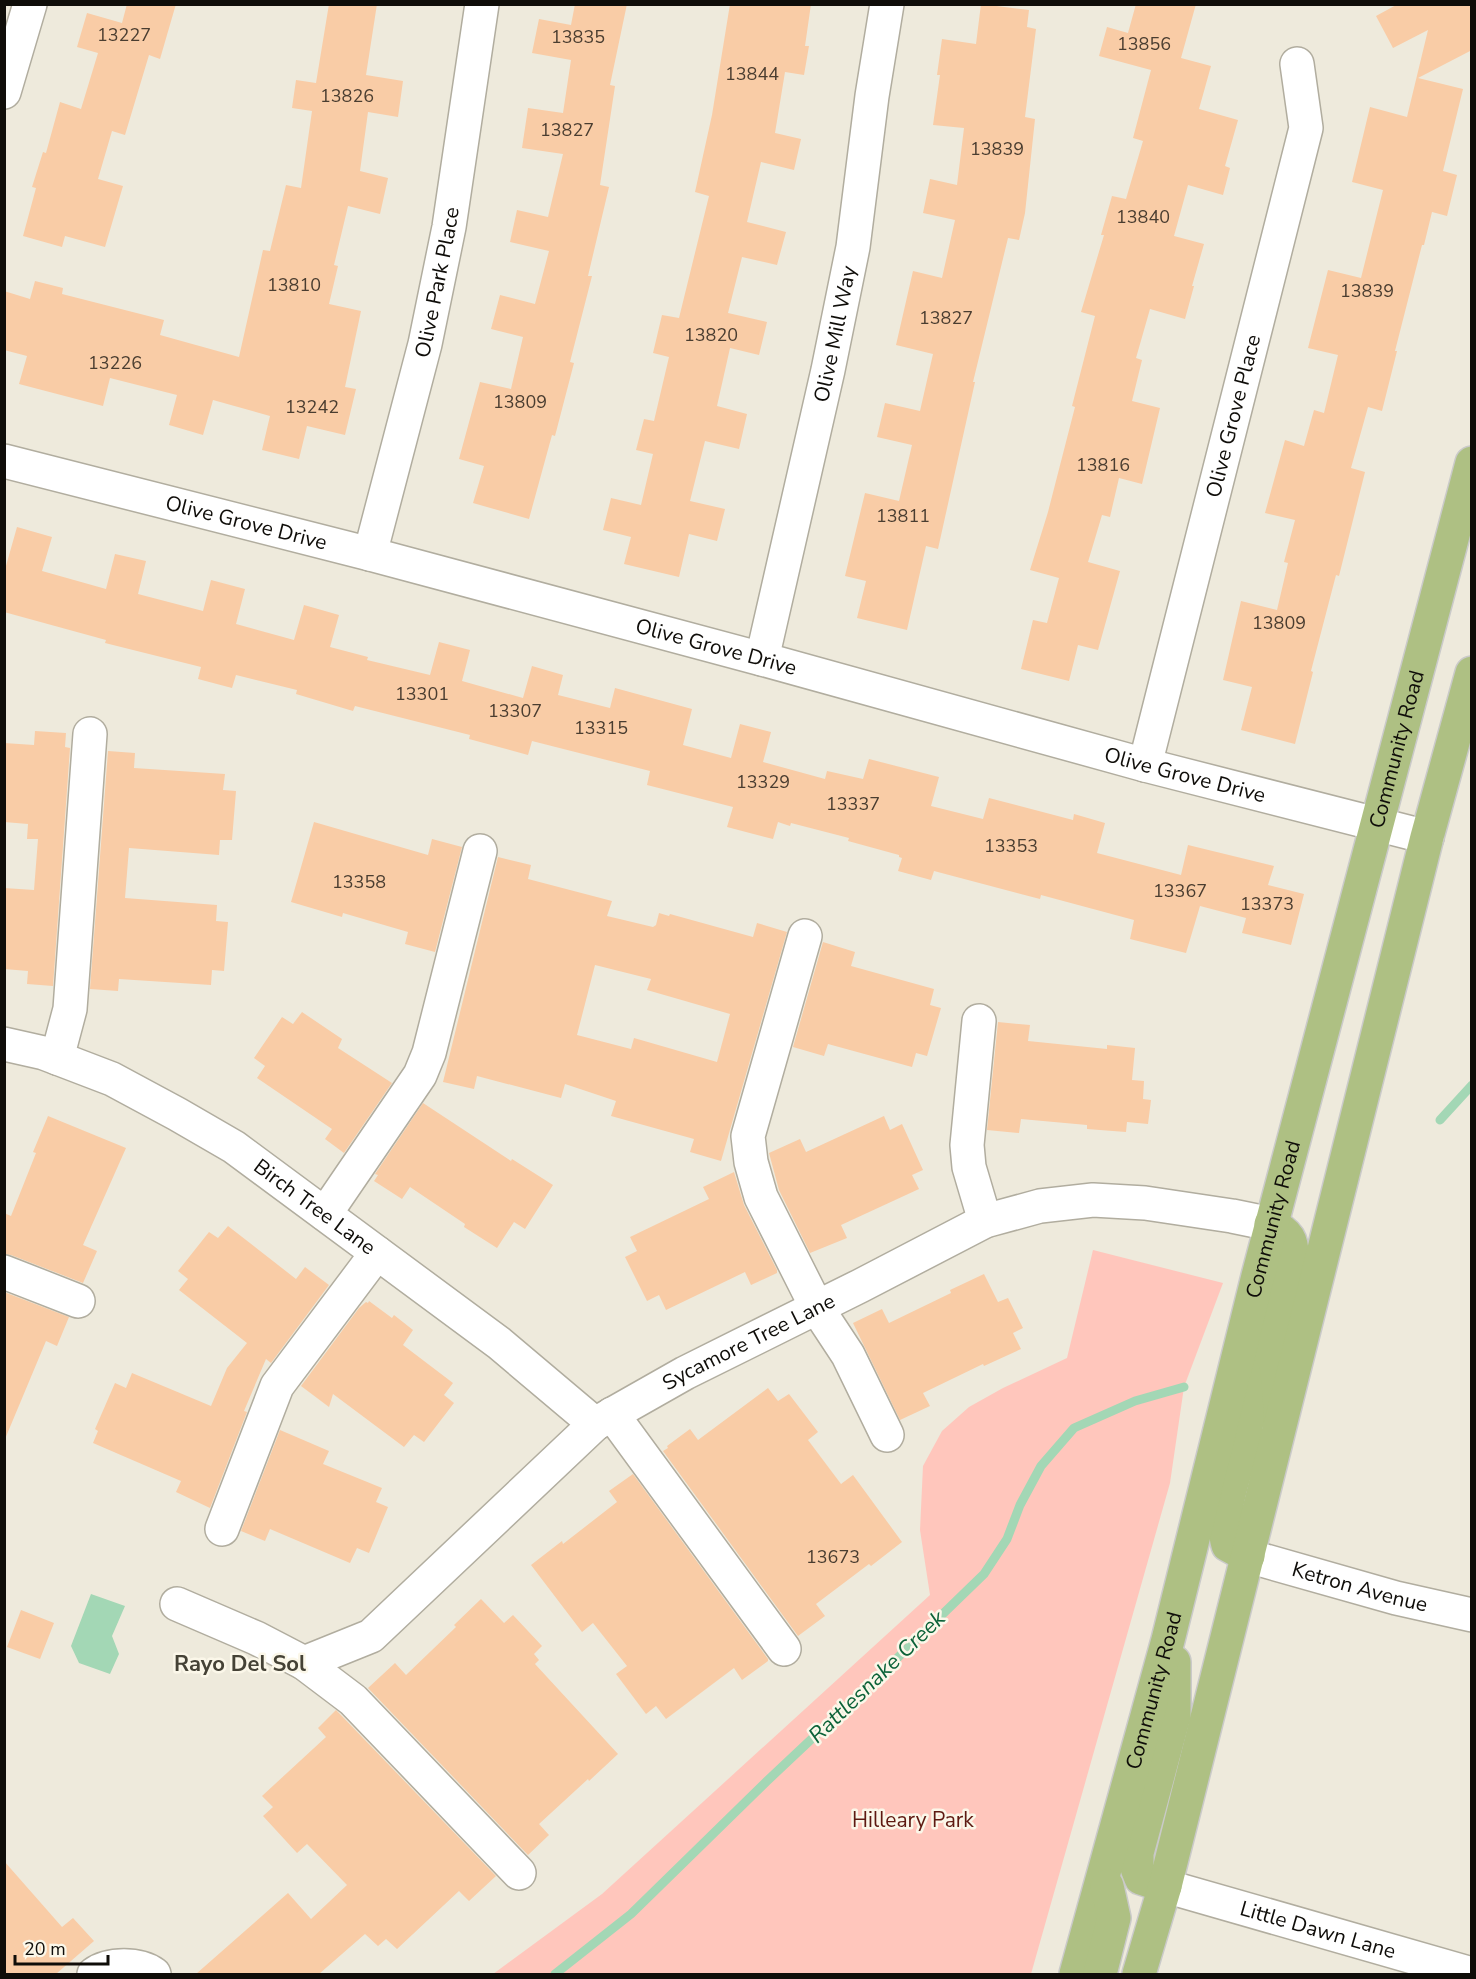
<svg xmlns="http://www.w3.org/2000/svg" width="1476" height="1979" font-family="'Nunito Sans',sans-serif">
	<rect width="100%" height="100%" fill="#eeeadc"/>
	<path fill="#ffc6bc" d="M1093,1250L1223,1283L1184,1387L1170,1483L1031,1974H493L602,1894L930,1595L920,1530L923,1466L942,1431L969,1407L1003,1388L1067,1358Z"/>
	<path fill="#a3d7b5" d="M91,1594L125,1606L112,1636L119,1654L110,1674L79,1663L71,1646Z"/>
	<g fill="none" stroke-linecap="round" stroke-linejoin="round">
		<path stroke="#a3d7b5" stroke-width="9" d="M1440,1120L1472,1085
			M555,1974L631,1914L767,1781L886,1669L984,1574L1007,1539L1020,1505L1041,1466L1074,1428L1135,1401L1184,1387"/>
	</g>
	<path fill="#f9cca6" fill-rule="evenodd" d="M127,4H176L160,59L149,55L125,135L112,131L98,179L123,186L105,247L65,236L62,247L23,236L36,188L32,187L43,152L46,153L60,102L81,109L98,53L77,47L87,13L122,23Z
		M329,4H377L366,75L403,81L398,117L368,112L360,171L388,178L380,214L348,206L334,265L338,266L329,304L361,311L345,387L356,389L345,435L307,426L299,459L262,450L270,416L213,400L203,435L169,425L177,395L110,378L103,406L19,384L27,356L4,350V291L30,299L35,281L63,288L62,294L164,320L160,335L239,357L263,250L270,251L286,185L301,188L312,111L292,108L296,80L316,83Z
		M575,4H627L610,85L615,86L600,185L609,187L588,276H592L570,362L574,363L555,436L552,435L529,519L473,503L484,466L459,459L480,382L511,389L523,337L491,329L500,295L535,304L549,251L510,242L517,210L548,217L563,154L522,148L528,108L563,113L571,60L532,53L539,19L571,25Z
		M730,4H811L805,46H809L804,75L785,72L775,133L801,139L794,170L761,162L747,222L786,232L777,265L742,257L728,313L767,322L759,355L730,348L717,406L747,414L739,449L705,441L690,501L725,509L717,541L689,534L679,577L624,564L631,537L603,530L611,498L641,505L653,454L636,450L644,419L654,421L669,357L653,353L662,315L679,318L709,196L695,192L712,115Z
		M981,4L1029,10L1027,27L1036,29L1025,117L1035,119L1025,213L1019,240L1008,238L973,382H975L938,549L926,546L907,630L857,618L866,581L845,576L865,493L899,501L912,445L877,437L885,403L920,411L933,354L896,345L913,271L942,278L955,220L923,213L930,179L957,185L964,128L933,125L940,75H937L942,39L976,44Z
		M1136,4H1196L1181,58L1211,66L1199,109L1238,120L1225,166L1230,168L1223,195L1188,185L1174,236L1204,244L1192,286H1194L1185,319L1150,309L1136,358L1142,360L1132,401L1160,408L1142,484L1119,478L1110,517L1102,515L1088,562L1120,571L1098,650L1078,645L1069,681L1021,669L1033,620L1047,623L1059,578L1030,570L1048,512L1075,407L1072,406L1095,316L1081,312L1104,235H1101L1112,196L1126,199L1143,141L1133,138L1151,70L1099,56L1107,27L1128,33Z
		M1398,4H1472V50L1418,78L1463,89L1443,171L1457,175L1447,216L1432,212L1424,245H1422L1395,351H1397L1382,411L1368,407L1351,468L1365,472L1339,576L1336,575L1311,671L1313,672L1295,744L1241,730L1252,687L1223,680L1241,601L1277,610L1288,563L1284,562L1295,520L1265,513L1285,440L1304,446L1314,410L1324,413L1338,355L1308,348L1328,270L1361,278L1383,190L1352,182L1370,107L1407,117L1428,30L1393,48L1376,16Z
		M17,527L52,537L42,571L106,589L115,554L146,561L138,594L203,611L211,580L245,589L236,624L294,640L304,605L339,615L330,647L368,657L367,660L430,675L439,642L470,650L462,681L523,698L532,666L563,675L558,695L610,708L615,688L692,709L683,745L731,758L740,724L771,732L763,762L825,779L827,771L863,779L869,759L939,777L931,806L983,819L989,798L1073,820L1074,814L1105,823L1097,853L1181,875L1188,845L1274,866L1268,885L1304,894L1291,945L1242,933L1246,918L1200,906L1186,953L1130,939L1134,920L1041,895L1040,899L934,871L931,880L898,871L902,858L899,857V855L848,841L849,838L791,823L790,826L778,822L773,839L727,827L733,807L647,785L650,771L532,741L528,755L469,739L470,735L355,706L353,711L296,694L297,690L236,675L232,688L198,679L201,667L105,643L106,640L4,612V573Z
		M35,731L66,733L65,747L70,748L53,986L27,984L28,971L4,969V888L34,890L38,839H27L28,824L4,822V743L34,745Z
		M108,751L135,753L134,768L225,774L223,790L236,791L232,840H220L219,855L129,848L125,898L217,905L216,921L228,922L224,971L212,970L211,985L119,979L118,991L90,989Z
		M314,822L428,855L432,839L462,847L435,952L405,944L408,932L343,913L342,917L291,902Z
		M498,857L531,865L528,879L612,901L607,916L653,927L656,925L659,913L669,916L670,914L753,937L757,923L787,932L721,1161L690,1152L694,1139L611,1116L616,1101L565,1084L561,1098L477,1076L474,1089L443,1082ZM595,965L651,979L647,990L730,1014L717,1062L634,1038L631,1049L577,1035Z
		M823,942L855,952L851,966L934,989L930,1005L941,1008L927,1056L916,1053L912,1067L828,1044L824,1056L793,1047Z
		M302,1012L342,1039L338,1048L392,1083L344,1153L325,1139L332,1129L257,1078L265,1066L254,1058L282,1017L293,1024Z
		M998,1022L1030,1025L1028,1041L1107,1049V1045L1135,1048L1132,1080L1144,1081L1143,1099L1151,1100L1148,1124L1127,1122L1126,1132L1087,1129V1125L1021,1119L1019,1133L987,1130Z
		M423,1103L511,1161L512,1159L553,1185L525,1229L514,1222L497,1248L464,1227L465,1224L410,1187L402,1199L374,1181L378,1175L375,1174Z
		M48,1116L126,1148L83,1245L97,1251L83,1283L11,1255L4,1254V1213L11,1216L36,1153L33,1152Z
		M884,1116L890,1130L902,1124L923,1170L912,1175L919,1189L841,1225L847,1238L810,1253L779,1190L769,1153L800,1139L806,1152Z
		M734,1172L744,1205L777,1270V1273L751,1285L745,1272L666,1310L659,1295L647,1301L625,1257L637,1251L630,1237L709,1199L703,1187Z
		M228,1226L296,1279L305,1267L329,1285L271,1363L266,1359L244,1411L247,1412L210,1508L176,1492L181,1481L93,1443L98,1431L95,1429L115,1383L126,1388L132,1373L211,1406L227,1368L247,1343L179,1290L188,1279L178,1271L209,1232L218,1238Z
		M984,1274L998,1302L1008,1298L1023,1328L1013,1333L1021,1349L984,1366L983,1364L923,1393L930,1406L900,1420L853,1323L882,1309L889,1323L951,1293L950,1290Z
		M4,1292L69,1317L57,1346L46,1341L5,1439Z
		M369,1301L392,1318L394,1315L413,1330L403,1345L453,1383L444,1395L454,1403L424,1442L414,1435L404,1447L333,1394L329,1407L301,1386L359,1308L366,1302L368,1303Z
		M768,1388L778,1401L789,1394L818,1432L808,1440L841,1484L853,1475L902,1542L871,1566L869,1564L816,1604L825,1616L798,1636L663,1451L668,1448L667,1446L690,1429L698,1440Z
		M280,1430L329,1451L323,1464L382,1488L376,1502L388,1507L369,1553L357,1548L350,1563L270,1529L265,1541L241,1531Z
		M633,1474L768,1659V1661L742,1680L734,1668L666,1719L656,1706L646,1714L616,1674L627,1666L593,1623L582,1632L531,1565L562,1541L563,1544L617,1502L609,1491Z
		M481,1599L504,1623L513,1615L542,1646L534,1654L539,1660L535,1664L618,1754L589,1781L588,1779L539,1824L549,1835L528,1855L368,1688L395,1663L406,1675L456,1627L454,1625Z
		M21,1610L54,1623L40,1659L7,1647Z
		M336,1710L496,1876L469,1901L459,1891L397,1949L386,1939L378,1946L365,1934L319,1974H196L288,1893L311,1919L347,1885L307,1844L297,1853L263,1816L273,1807L262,1796L326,1737L318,1728Z
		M4,1861L62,1927L73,1918L94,1941L56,1974H4Z"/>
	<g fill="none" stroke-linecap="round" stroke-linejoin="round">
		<defs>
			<g id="minor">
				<path d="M4,92L30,4"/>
				<path id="s1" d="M4,461L370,554L762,659L1145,765L1427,837"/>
				<path id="s2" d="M370,554L425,344L449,227L482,4"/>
				<path id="s3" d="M762,659L828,370L853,247L872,96L887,4"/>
				<path id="s4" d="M1145,765L1306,128L1297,64"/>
				<path d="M805,936L748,1136L751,1162L761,1197L817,1308L848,1355L887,1435"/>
				<path d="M979,1021L967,1145L969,1167L985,1221"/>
				<path id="s5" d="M4,1044L44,1053L112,1079L177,1114L234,1147L499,1343L595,1424"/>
				<path d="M57,1058L70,1009L90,734"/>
				<path d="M325,1214L420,1075L429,1053L480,851"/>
				<path d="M4,1272L78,1301"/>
				<path d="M612,1414L784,1649"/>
				<path d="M222,1529L277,1386L377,1253"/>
				<path id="s6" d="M1248,1556L1396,1598L1472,1615"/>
				<path d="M177,1604L256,1638L304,1663L353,1700L519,1873"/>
				<path id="s7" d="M304,1663L371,1636L595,1424L685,1373L860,1286L985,1221L1040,1206L1093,1200L1145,1203L1232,1216L1271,1224"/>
				<path id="s8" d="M1165,1886L1472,1974"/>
				<path d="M94,1974C109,1963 139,1963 154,1974"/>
			</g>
			<g id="major">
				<path d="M1271,1224C1289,1235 1292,1238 1293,1260L1268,1360L1265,1386L1273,1412"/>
				<path d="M1244,1373C1245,1392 1249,1411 1246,1430C1240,1465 1217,1510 1228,1545L1248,1556"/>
				<path d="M1165,1886L1141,1878L1137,1868V1853L1174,1716V1662"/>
				<path id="s9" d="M1076,1974L1168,1640L1258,1276L1472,463"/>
				<path d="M1100,1974L1114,1918L1107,1886"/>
				<path d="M1139,1974L1165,1886L1427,837L1472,673"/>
			</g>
		</defs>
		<use href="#minor" stroke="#b1ad9f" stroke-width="36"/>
		<use href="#major" stroke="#cacac9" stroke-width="36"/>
		<use href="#minor" stroke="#fff" stroke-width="33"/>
		<use href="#major" stroke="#aec083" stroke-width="33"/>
	</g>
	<g text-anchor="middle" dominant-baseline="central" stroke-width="5" stroke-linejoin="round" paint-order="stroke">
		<g font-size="18" fill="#4a3d30">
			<text x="124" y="35">13227</text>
			<text x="578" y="37">13835</text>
			<text x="1144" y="44">13856</text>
			<text x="752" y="74">13844</text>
			<text x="347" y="96">13826</text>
			<text x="567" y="130">13827</text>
			<text x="997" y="149">13839</text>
			<text x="1143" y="217">13840</text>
			<text x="294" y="285">13810</text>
			<text x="1367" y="291">13839</text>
			<text x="946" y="318">13827</text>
			<text x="711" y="335">13820</text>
			<text x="115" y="363">13226</text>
			<text x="520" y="402">13809</text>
			<text x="312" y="407">13242</text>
			<text x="1103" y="465">13816</text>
			<text x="903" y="516">13811</text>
			<text x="1279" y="623">13809</text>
			<text x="422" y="694">13301</text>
			<text x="515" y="711">13307</text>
			<text x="601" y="728">13315</text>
			<text x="763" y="782">13329</text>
			<text x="853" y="804">13337</text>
			<text x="1011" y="846">13353</text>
			<text x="359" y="882">13358</text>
			<text x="1180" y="891">13367</text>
			<text x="1267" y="904">13373</text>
			<text x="833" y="1557">13673</text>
		</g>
		<g font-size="21" fill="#0f0d09" stroke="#fbf7e9">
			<text stroke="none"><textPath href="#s2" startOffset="280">Olive Park Place</textPath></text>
			<text stroke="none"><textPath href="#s3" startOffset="333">Olive Mill Way</textPath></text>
			<text stroke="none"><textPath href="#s4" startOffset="360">Olive Grove Place</textPath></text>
			<text stroke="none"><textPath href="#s1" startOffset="250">Olive Grove Drive</textPath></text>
			<text stroke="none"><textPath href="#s1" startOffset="736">Olive Grove Drive</textPath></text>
			<text stroke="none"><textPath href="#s9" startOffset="1266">Community Road</textPath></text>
			<text stroke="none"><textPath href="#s1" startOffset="1222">Olive Grove Drive</textPath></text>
			<text stroke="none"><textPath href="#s5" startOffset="354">Birch Tree Lane</textPath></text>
			<text stroke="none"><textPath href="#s9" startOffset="780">Community Road</textPath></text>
			<text stroke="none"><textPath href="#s7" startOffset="555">Sycamore Tree Lane</textPath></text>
			<text stroke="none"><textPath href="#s6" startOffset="116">Ketron Avenue</textPath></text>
			<text stroke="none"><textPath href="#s9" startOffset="294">Community Road</textPath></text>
			<text stroke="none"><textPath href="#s8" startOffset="159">Little Dawn Lane</textPath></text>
		</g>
		<g font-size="21" fill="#5e1911" stroke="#fbf7e9">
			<text x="913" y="1820">Hilleary Park</text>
		</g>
		<g font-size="22" font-weight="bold" fill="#454236" stroke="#fbf7e9">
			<text x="240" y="1664">Rayo Del Sol</text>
		</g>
		<g font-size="22" font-style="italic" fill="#0b6238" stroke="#fbf7e9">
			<text transform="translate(877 1677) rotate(-44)">Rattlesnake Creek</text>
		</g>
	</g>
	<rect width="1476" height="1979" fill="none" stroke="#0f0d09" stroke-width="12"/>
	<path d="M15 1955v9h93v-9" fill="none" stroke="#0f0d09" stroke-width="3"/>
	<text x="24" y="1955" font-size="18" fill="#0f0d09" stroke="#fbf7e9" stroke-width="4.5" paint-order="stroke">20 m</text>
</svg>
